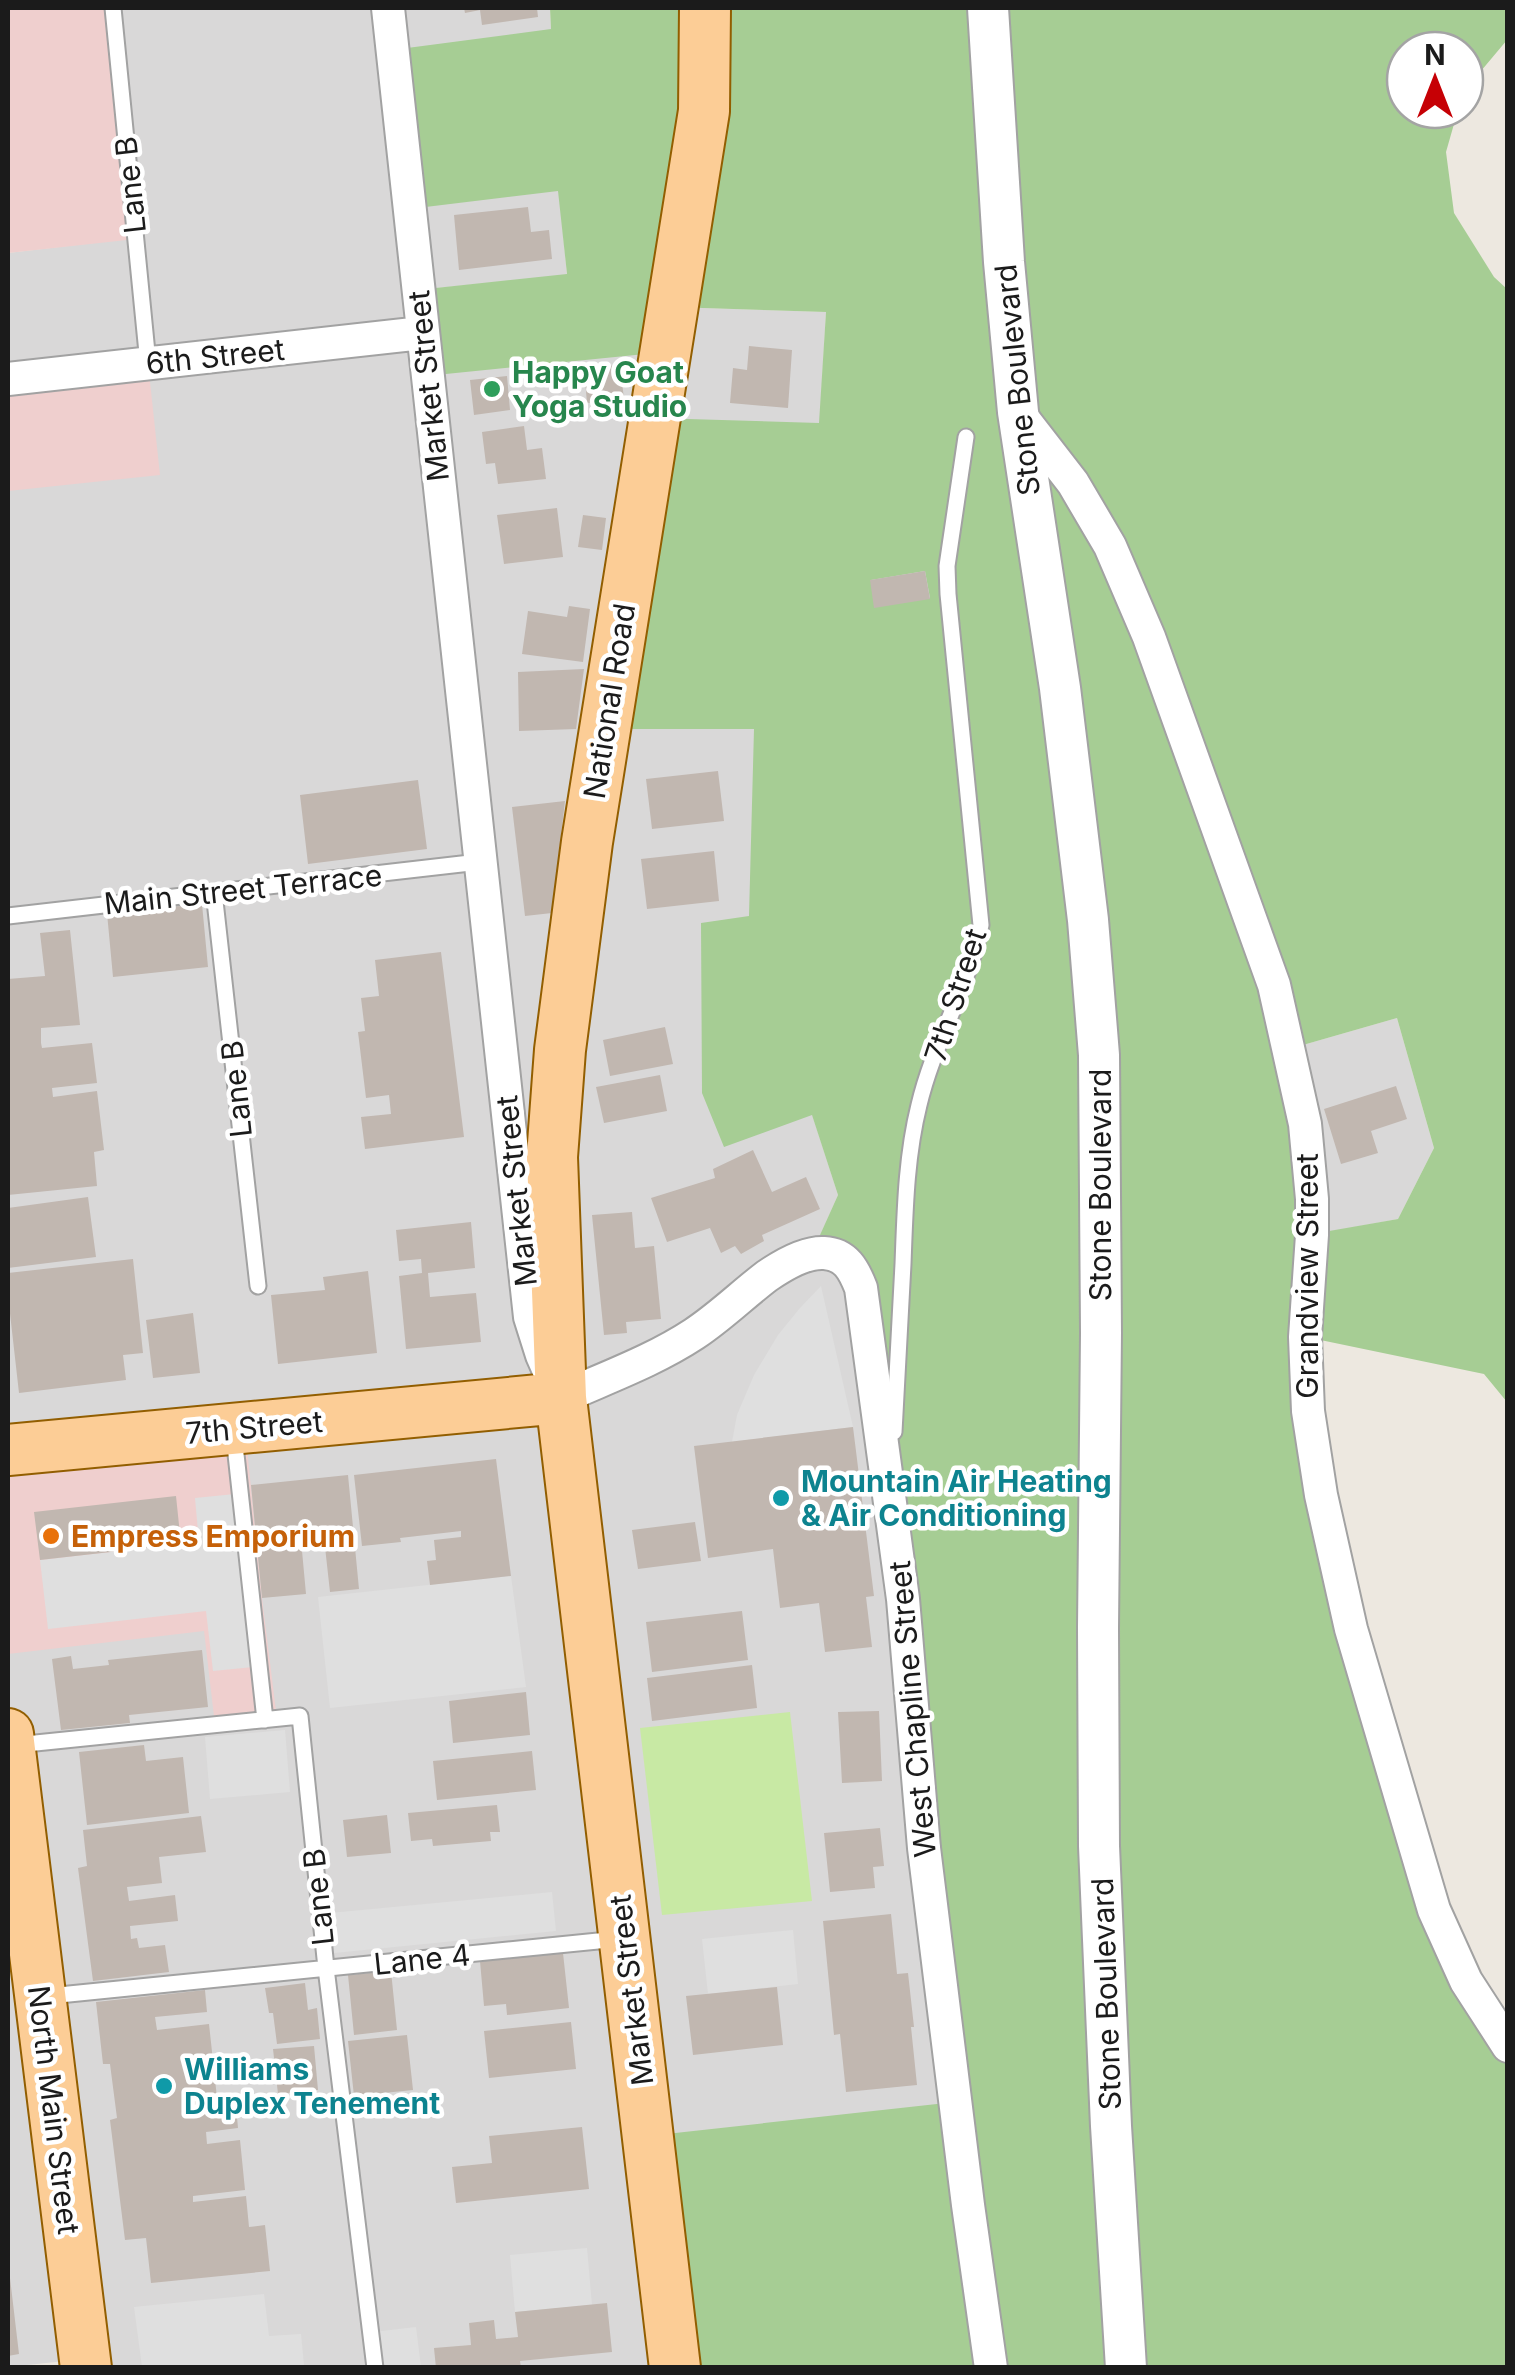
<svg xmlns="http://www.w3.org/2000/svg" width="1515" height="2375" font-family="Inter,sans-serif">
	<rect width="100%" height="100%" fill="#ede8e0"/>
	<path fill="#d9d8d8" d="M113,8H550L559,191L567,275L418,290L672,307L826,312L814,526L1034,529L812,1114L838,1195L812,1254L844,1259L956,2102L675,2367L86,2368L84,2359L8,2367V253L136,238Z
		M1397,1018L1434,1148L1398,1219L1312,1235L1289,1049Z"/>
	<path fill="#efcfce" d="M8,8H113L136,239L8,253Z
		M148,363L160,475L8,491V379Z
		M245,1428L262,1598L277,1719L215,1725L204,1631L8,1654V1450Z"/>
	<path fill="#c8e9a4" d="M790,1712L812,1901L662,1915L640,1728Z"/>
	<path fill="#a6cd94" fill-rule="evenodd" d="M550,8H1507V40L1465,90V50H1405V110H1458L1446,152L1454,213L1494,277L1507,289V1402L1484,1374L1306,1337L1308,1411L1434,1910L1507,2046V2367H675L648,2136L955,2102L861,1288L811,1255L838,1195L812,1115L724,1147L702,1093L701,923L749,916L754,729H605L654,418L819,423L826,312L672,307L665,352L426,376L417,290L567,274L558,191L409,209L392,50L551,29ZM925,571L930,598L870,580H871ZM1397,1018L1434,1148L1398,1219L1312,1234L1289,1049Z"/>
	<path fill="#dfdfdf" d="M821,1286L853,1427L732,1442L737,1415L754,1375L778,1335L800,1308Z
		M235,1494L253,1667L213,1671L206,1611L48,1629L40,1560L199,1542L195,1498Z
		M511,1576L526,1687L330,1708L318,1597Z
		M285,1730L290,1792L210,1799L205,1737Z
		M552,1892L556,1931L334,1953L330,1913Z
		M793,1930L798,1984L708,1994L702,1939Z
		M587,2248L592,2305L515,2312L510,2255Z
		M264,2294L269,2336L301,2334L304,2365L277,2368L142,2367L134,2307Z
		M416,2327L421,2367H377L373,2332Z"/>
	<path fill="#c1b7b0" d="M464,8H537L538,17L482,25L480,10L465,13Z
		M528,207L531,232L549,230L552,259L459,270L454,215Z
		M749,346L792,350L788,408L730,403L733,368L747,370Z
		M620,365L624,399L587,403L584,368Z
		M507,376L510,410L474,415L470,380Z
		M524,426L527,450L542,448L546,479L498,484L495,463L486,464L482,432Z
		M557,508L563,557L504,564L497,515Z
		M583,515L606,518L602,550L578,547Z
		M925,571L930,599L874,608L870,580Z
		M569,606L590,609L583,662L522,654L528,611L567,617Z
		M584,669L576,729L519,731L518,672Z
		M718,771L724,821L652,829L646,779Z
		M418,780L427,849L308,864L300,795Z
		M565,801L552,913L525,916L512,807Z
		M714,851L719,901L647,909L641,859Z
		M202,904L208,967L113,977L107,913Z
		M70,930L80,1025L41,1028V1043L42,1048L92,1043L97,1083L52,1088L53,1097L97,1091L104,1150L94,1152L97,1186L8,1195V979L45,976L40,933Z
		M441,952L464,1137L365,1149L361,1117L391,1114L389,1095L366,1098L358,1032L365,1031L361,998L379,996L375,960Z
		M665,1027L673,1064L610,1076L603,1040Z
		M660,1075L667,1111L604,1123L596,1087Z
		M1396,1086L1407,1119L1371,1131L1378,1153L1341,1164L1324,1109Z
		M753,1150L772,1192L806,1177L820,1209L762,1235L764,1241L741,1254L735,1246L721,1253L710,1228L667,1242L651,1198L715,1178L713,1169Z
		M88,1197L96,1257L8,1268V1208Z
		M632,1212L635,1248L654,1246L661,1319L626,1322L627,1333L604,1335L592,1215Z
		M471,1222L475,1268L428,1273L430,1297L476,1293L481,1342L406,1349L399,1276L422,1273L421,1259L399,1261L396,1230Z
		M133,1259L143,1353L123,1355L126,1380L19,1393L8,1296V1273Z
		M368,1271L377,1353L278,1364L271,1295L325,1290L323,1277Z
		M193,1313L200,1373L153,1378L146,1320Z
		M853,1427L874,1596L866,1597L872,1647L825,1652L819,1603L780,1608L773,1549L708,1558L694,1446Z
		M496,1459L511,1576L430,1585L427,1561L436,1560L434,1540L461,1537V1531L400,1538L401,1542L362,1546L354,1475Z
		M348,1475L359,1589L330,1592L324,1538L301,1540L306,1594L262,1598L251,1485Z
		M176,1496L181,1544L40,1560L34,1512Z
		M695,1522L701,1561L638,1569L632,1530Z
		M742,1611L748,1660L652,1672L646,1622Z
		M202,1650L208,1707L129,1715L130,1723L61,1730L52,1659L71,1656L73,1669L109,1665L108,1660Z
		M752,1665L757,1708L652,1721L647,1678Z
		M526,1692L530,1735L453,1743L449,1701Z
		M879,1711L882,1781L842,1783L838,1712Z
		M144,1745L146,1761L183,1757L189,1813L87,1825L79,1752Z
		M532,1751L536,1790L437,1800L433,1761Z
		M497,1805L500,1832H490L491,1841L433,1846L432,1839L411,1841L408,1813Z
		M387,1815L391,1853L347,1857L343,1820Z
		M201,1816L206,1852L159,1857L162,1883L127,1887L129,1901L175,1895L178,1921L130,1926L131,1939L137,1938L139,1948L165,1945L169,1972L93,1981L78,1868L87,1866L83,1830Z
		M880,1828L884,1866L873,1867L875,1888L830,1892L824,1833Z
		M891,1914L897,1974L908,1973L914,2027H911L917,2085L846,2092L840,2034L834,2035L823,1921Z
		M563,1953L569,2008L507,2015L506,2004L484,2006L480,1961Z
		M391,1971L397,2030L354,2035L348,1975Z
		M305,1983L308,2010L317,2008L320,2039L277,2044L273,2013H269L265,1988Z
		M777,1987L783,2045L693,2055L686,1996Z
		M205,1990L207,2012L155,2017L157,2030L209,2024L218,2107L236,2106L238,2128L206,2132L207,2144L240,2140L245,2190L193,2196V2202L246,2196L249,2227L265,2225L270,2271L151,2283L146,2238L125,2240L110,2120L117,2118L110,2064H103L96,2002Z
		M571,2022L576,2069L489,2078L484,2031Z
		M407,2035L413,2090L354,2096L348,2041Z
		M314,2046L318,2090L278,2094L273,2049Z
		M582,2127L589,2189L456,2203L452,2167L492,2163L489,2136Z
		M8,2278H10L19,2354L8,2356Z
		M607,2303L612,2352L520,2361L521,2368H436L434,2348L471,2345L469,2323L494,2320L496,2339L518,2337L515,2312Z"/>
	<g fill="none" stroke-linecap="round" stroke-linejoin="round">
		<defs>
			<path id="service" d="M113,8L148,363
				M214,892L258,1286
				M8,916L479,862
				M894,1432C897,1376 900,1320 903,1264C905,1211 906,1157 919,1105C934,1042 968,988 981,925L948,594L947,566L966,437
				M234,1436L265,1720
				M16,1745L300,1716L326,1968L375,2368
				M49,1996L618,1939"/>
			<path id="minor" d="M388,8L530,1317L542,1355L561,1398C605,1378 653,1361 694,1334C720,1317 742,1295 767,1276C783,1265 805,1252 824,1253C846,1254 854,1270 861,1288L903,1599L924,1848L968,2205L991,2368
				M8,379L422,333
				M1018,412L1073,483L1110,546L1149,637L1274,985L1305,1124L1312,1199V1235L1305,1337L1308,1411L1321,1495L1351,1629L1434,1910L1466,1981L1508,2046"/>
			<path id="tertiary" d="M988,8L1004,262L1018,412L1060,688L1088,920L1099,1055L1101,1333L1098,1628L1099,1846L1111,2126L1126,2368"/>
			<path id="primary" d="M8,1450L561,1398
				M8,1734L86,2368
				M675,2368L561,1398L552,1157L560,1050L587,842L704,111L705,8"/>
		</defs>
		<use href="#service" stroke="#a2a2a2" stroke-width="19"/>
		<use href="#minor" stroke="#a2a2a2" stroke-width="36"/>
		<use href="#tertiary" stroke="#a2a2a2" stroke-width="44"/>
		<use href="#primary" stroke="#925e00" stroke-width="54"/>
		<use href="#service" stroke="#fff" stroke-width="15"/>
		<use href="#minor" stroke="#fff" stroke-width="32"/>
		<use href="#tertiary" stroke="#fff" stroke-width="40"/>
		<use href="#primary" stroke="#fccd96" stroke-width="50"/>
	</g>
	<circle fill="#2e9e5b" stroke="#fff" stroke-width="4" cx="492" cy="389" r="10"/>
	<g fill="#0f9aa8" stroke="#fff" stroke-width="4">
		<circle cx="781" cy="1498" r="10"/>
		<circle cx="164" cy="2086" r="10"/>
	</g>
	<circle fill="#e8710a" stroke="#fff" stroke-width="4" cx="51" cy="1536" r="10"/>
	<g text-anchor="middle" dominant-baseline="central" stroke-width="9" stroke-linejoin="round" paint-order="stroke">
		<g font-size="30" fill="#1b1b1b" stroke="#fff">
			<text transform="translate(130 185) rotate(-96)">Lane B</text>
			<text transform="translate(215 356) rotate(-6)">6th Street</text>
			<text transform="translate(1017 380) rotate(-96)">Stone Boulevard</text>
			<text transform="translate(428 386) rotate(-96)">Market Street</text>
			<text transform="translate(609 701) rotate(-81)">National Road</text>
			<text transform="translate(243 889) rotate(-6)">Main Street Terrace</text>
			<text transform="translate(955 995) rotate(-72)">7th Street</text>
			<text transform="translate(236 1089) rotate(-96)">Lane B</text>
			<text transform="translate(1100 1185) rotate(-90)">Stone Boulevard</text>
			<text transform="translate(516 1191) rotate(-96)">Market Street</text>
			<text transform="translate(1307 1276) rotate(-90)">Grandview Street</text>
			<text transform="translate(254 1427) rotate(-5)">7th Street</text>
			<text transform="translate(912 1709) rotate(-95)">West Chapline Street</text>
			<text transform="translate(318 1897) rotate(-96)">Lane B</text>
			<text transform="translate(422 1959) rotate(-6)">Lane 4</text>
			<text transform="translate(631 1990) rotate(-97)">Market Street</text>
			<text transform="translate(1106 1994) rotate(-92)">Stone Boulevard</text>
			<text transform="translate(54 2110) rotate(83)">North Main Street</text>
		</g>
		<g font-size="30" font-weight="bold" fill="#27864d" stroke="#fff" text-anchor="start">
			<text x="512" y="372">Happy Goat<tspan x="512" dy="34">Yoga Studio</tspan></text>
		</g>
		<g font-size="30" font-weight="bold" fill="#0d838f" stroke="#fff" text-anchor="start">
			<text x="801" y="1481">Mountain Air Heating<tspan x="801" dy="34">&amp; Air Conditioning</tspan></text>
			<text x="184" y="2069">Williams<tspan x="184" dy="34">Duplex Tenement</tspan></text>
		</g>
		<g font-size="30" font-weight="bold" fill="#c56008" stroke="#fff" text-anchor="start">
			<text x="71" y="1536">Empress Emporium</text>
		</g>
	</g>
	<rect width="1515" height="2375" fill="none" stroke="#1b1b1b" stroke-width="20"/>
	<g transform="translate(1435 80)"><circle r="48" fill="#ffffff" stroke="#a4a4a4" stroke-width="2.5"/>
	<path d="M0-8L18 38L0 25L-18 38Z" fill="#c60005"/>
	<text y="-15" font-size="28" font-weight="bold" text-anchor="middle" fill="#1b1b1b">N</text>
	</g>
</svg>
